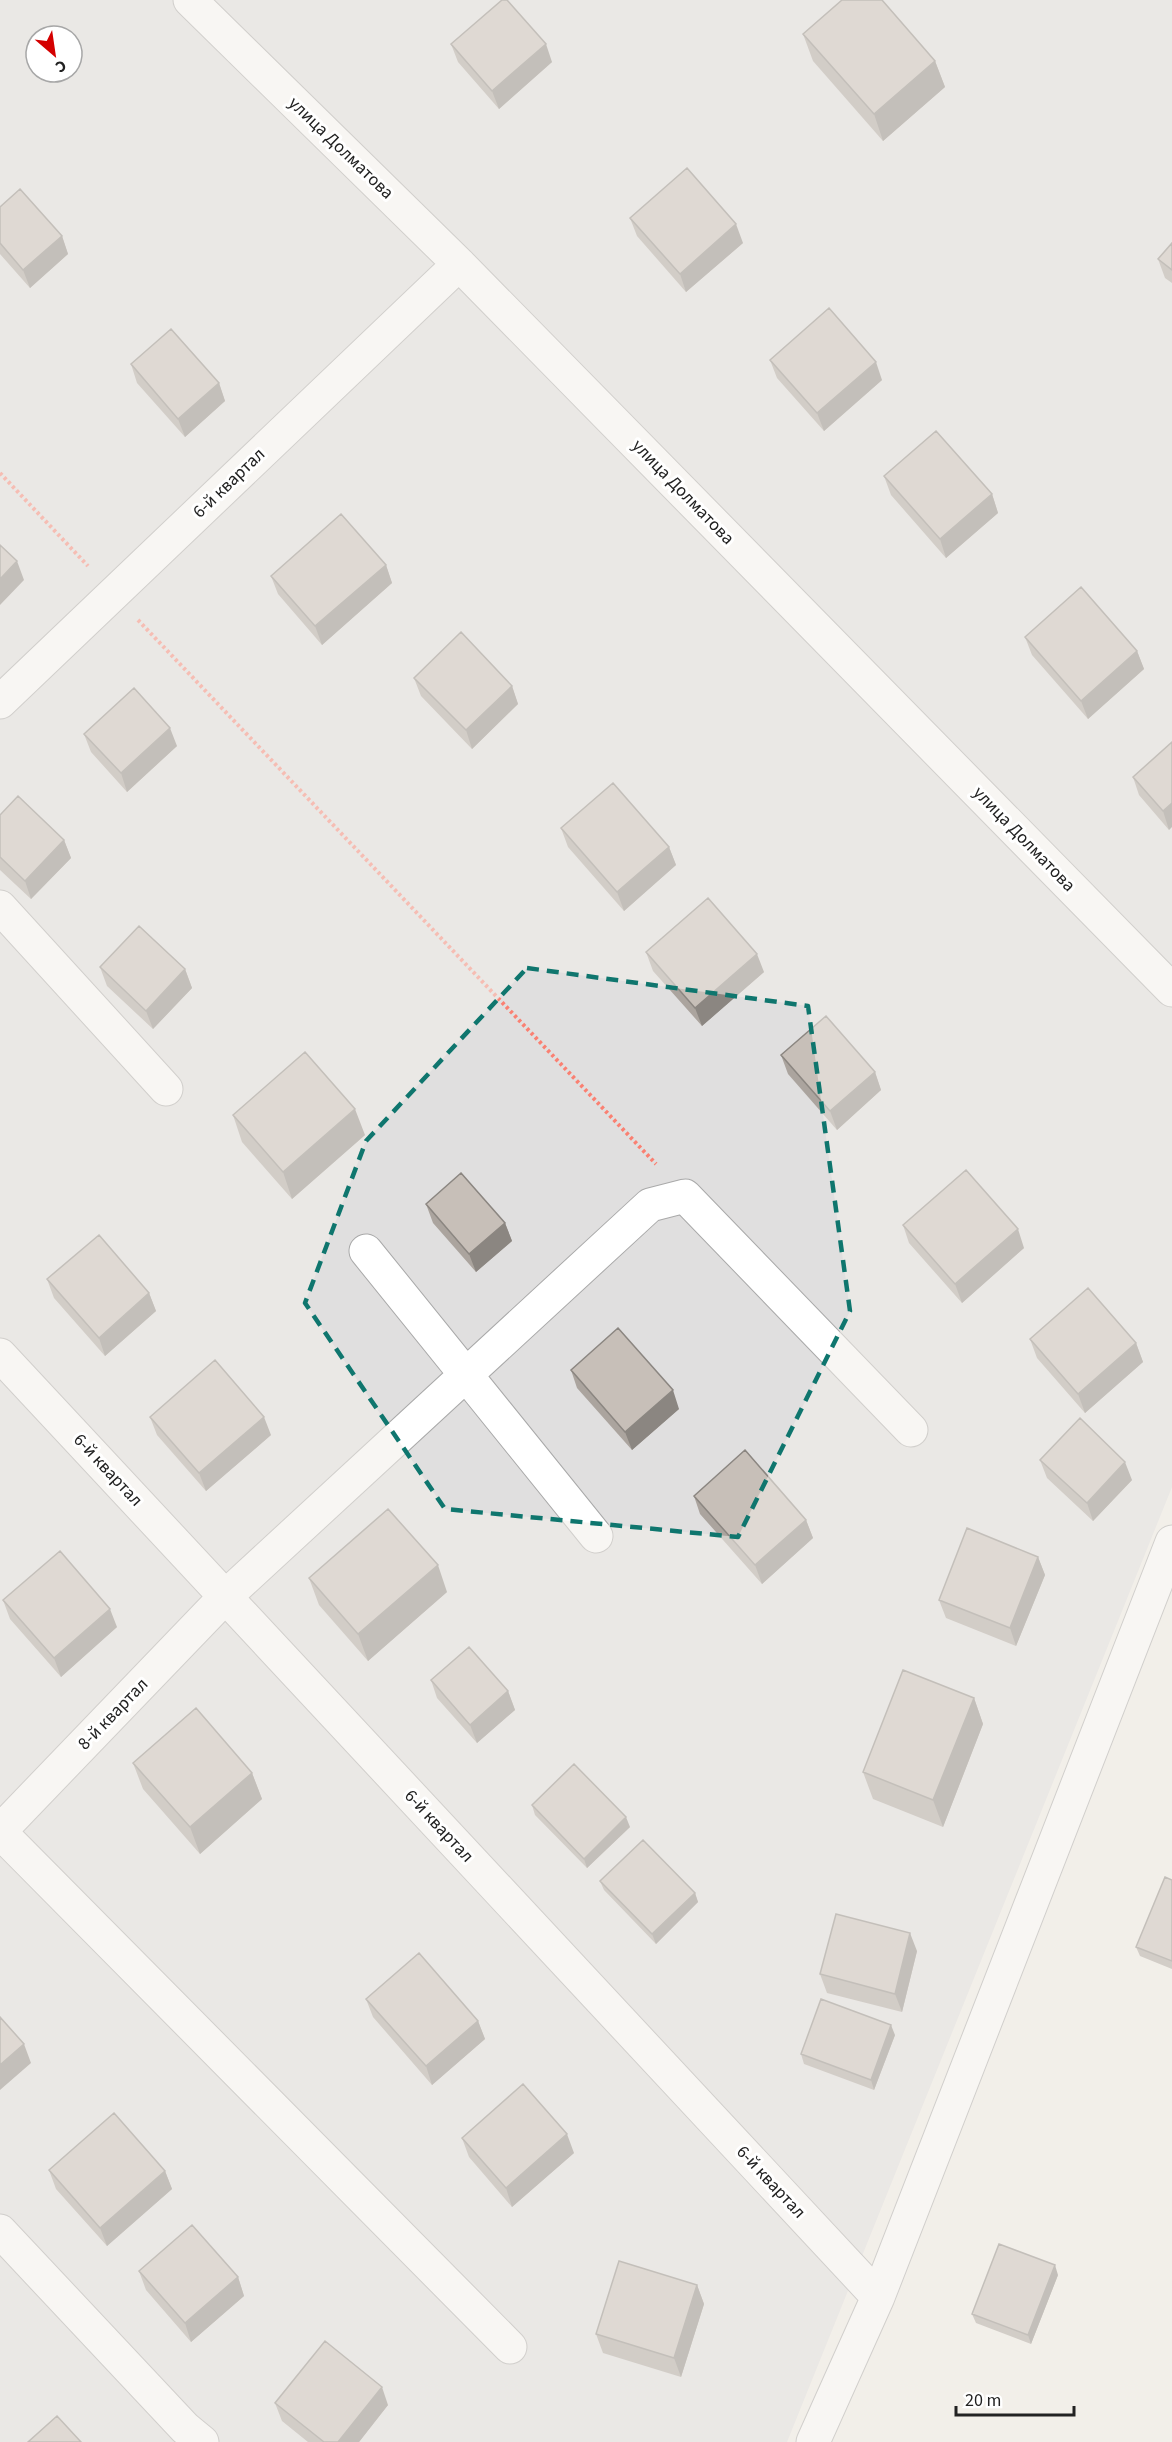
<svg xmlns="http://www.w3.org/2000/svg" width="1172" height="2442" font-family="'Source Sans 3',sans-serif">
	<rect width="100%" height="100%" fill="#f2efe9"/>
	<path fill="#e0dfdf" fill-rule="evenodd" d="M0,0H1172V1487L787,2442H0ZM36,36H72V72H36Z"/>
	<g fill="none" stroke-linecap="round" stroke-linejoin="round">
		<defs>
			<path id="minor" d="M190,0L459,264L1172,990
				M0,702L459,264
				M0,907L166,1089
				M366,1251L596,1536
				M0,1355L878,2297
				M0,1831L225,1597L650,1205L685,1196L911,1430
				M0,1832L510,2347
				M0,2231L185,2428L202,2442
				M813,2442L878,2297L1172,1542"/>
		</defs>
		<use href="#minor" stroke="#a9a9a9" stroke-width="35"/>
		<path stroke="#fa8072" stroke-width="4" stroke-dasharray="3 3" stroke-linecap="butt" d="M0,473L88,566
			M138,620L656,1164"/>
		<use href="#minor" stroke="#fff" stroke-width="33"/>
	</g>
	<path fill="#aba49e" d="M803,34L935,61L945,87L883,141L813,61Z
		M451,44L552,62L499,109L458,62Z
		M0,207L62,236L68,254L30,288L0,254Z
		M630,218L743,243L686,292L637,236Z
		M1172,243V283L1165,278L1158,259Z
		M770,360L882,380L824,431L777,378Z
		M131,364L219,383L225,401L185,437L137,383Z
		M884,476L992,494L998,513L946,558L891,495Z
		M386,565L392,583L322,645L278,594L271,576Z
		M1025,637L1137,651L1144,669L1088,719L1032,655Z
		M414,678L512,686L518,704L472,749L421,696Z
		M84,734L177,746L127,792L91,752Z
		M1172,742L1169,830L1139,795L1133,777Z
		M0,815L64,840L71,858L31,899L0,870Z
		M561,828L669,847L676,865L624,911L568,847Z
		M646,952L764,972L702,1026L653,971Z
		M100,967L185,969L192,988L153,1029L107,986Z
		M781,1055L875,1072L881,1090L837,1130L788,1074Z
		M233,1115L365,1135L292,1199L242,1142Z
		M426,1204L505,1223L512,1241L476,1272L433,1223Z
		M903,1225L1024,1248L962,1303L909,1243Z
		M47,1279L149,1293L156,1311L105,1356L54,1298Z
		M1030,1339L1136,1343L1143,1362L1085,1413L1037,1358Z
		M571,1370L679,1409L632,1450L577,1388Z
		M150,1417L271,1435L206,1491L157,1435Z
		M1040,1460L1132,1480L1093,1521L1047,1478Z
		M694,1496L806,1520L813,1538L762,1584L700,1514Z
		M1038,1557L1045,1575L1016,1646L946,1618L939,1600Z
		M309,1578L447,1592L368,1661L319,1605Z
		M3,1600L117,1627L61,1677L10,1619Z
		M431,1680L508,1691L515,1710L477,1743L437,1698Z
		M974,1698L983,1724L943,1827L873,1799L863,1772Z
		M133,1763L252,1773L262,1799L200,1854L143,1789Z
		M532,1805L630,1827L587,1868L535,1815Z
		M1172,1880V1969L1140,1956L1136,1947Z
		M600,1881L695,1893L698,1902L656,1944L604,1890Z
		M917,1951L902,2012L827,1993L820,1974Z
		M366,1999L478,2021L485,2039L432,2085L373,2017Z
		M895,2035L874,2090L804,2064L801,2054Z
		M462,2138L574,2153L512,2207L469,2157Z
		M49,2170L165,2171L172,2189L107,2246L56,2189Z
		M139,2271L238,2277L244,2296L191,2342L146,2290Z
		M1058,2275L1031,2344L976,2323L972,2314Z
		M697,2285L704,2304L681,2377L603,2353L596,2334Z
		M275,2403L388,2405L359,2442H308L282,2421Z"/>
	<path fill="#8b8681" d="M546,44L552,62L499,109L492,91Z
		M935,61L945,87L883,141L874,114Z
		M736,224L743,243L686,292L680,274Z
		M62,236L68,254L30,288L23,270Z
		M876,362L882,380L824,431L817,413Z
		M219,383L225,401L185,437L178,419Z
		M992,494L998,513L946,558L940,539Z
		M17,561L24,580L0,605V579Z
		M386,565L392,583L322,645L315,626Z
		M1137,651L1144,669L1088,719L1081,701Z
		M512,686L518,704L472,749L466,730Z
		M170,728L177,746L127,792L121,773Z
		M1172,803V827L1169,830L1163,811Z
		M64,840L71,858L31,899L25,881Z
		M669,847L676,865L624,911L617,892Z
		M757,954L764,972L702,1026L695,1008Z
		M185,969L192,988L153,1029L146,1011Z
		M875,1072L881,1090L837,1130L830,1111Z
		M355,1109L365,1135L292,1199L283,1172Z
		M505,1223L512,1241L476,1272L469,1254Z
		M1018,1229L1024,1248L962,1303L955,1284Z
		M149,1293L156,1311L105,1356L99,1338Z
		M1136,1343L1143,1362L1085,1413L1078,1394Z
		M673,1390L679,1409L632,1450L625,1432Z
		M264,1417L271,1435L206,1491L199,1473Z
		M1125,1462L1132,1480L1093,1521L1087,1503Z
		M806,1520L813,1538L762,1584L755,1565Z
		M1038,1557L1045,1575L1016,1646L1010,1628Z
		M438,1565L447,1592L368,1661L358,1634Z
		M110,1609L117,1627L61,1677L54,1658Z
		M508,1691L515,1710L477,1743L470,1725Z
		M974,1698L983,1724L943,1827L933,1800Z
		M252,1773L262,1799L200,1854L190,1827Z
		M626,1817L630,1827L587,1868L584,1859Z
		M695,1893L698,1902L656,1944L652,1934Z
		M910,1933L917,1951L902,2012L895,1994Z
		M478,2021L485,2039L432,2085L426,2066Z
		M891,2025L895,2035L874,2090L871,2080Z
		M24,2044L31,2063L0,2090V2065Z
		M567,2134L574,2153L512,2207L506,2188Z
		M165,2171L172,2189L107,2246L100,2228Z
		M1055,2265L1058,2275L1031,2344L1028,2335Z
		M238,2277L244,2296L191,2342L185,2323Z
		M697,2285L704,2304L681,2377L674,2358Z
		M382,2387L388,2405L359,2442H338Z"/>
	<path fill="#c7bfb8" stroke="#8b8681" stroke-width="1.5" d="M502,0H507L546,44L492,91L451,44Z
		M842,0H882L935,61L874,114L803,34Z
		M687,168L736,224L680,274L630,218Z
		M20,189L62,236L23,270L0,243V207Z
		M1172,243V270L1158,259Z
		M829,308L876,362L817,413L770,360Z
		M171,329L219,383L178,419L131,364Z
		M936,431L992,494L940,539L884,476Z
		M341,514L386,565L315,626L271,576Z
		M0,545L17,561L0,579Z
		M1081,587L1137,651L1081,701L1025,637Z
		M461,632L512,686L466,730L414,678Z
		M134,688L170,728L121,773L84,734Z
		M1172,742V803L1163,811L1133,777Z
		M613,783L669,847L617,892L561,828Z
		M18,796L64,840L25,881L0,857V815Z
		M708,898L757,954L695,1008L646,952Z
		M139,926L185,969L146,1011L100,967Z
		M826,1016L875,1072L830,1111L781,1055Z
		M305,1052L355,1109L283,1172L233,1115Z
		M966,1170L1018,1229L955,1284L903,1225Z
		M461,1173L505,1223L469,1254L426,1204Z
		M99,1235L149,1293L99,1338L47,1279Z
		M1088,1288L1136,1343L1078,1394L1030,1339Z
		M618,1328L673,1390L625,1432L571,1370Z
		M215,1360L264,1417L199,1473L150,1417Z
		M1080,1418L1125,1462L1087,1503L1040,1460Z
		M745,1450L806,1520L755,1565L694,1496Z
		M388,1509L438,1565L358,1634L309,1578Z
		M967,1528L1038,1557L1010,1628L939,1600Z
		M60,1551L110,1609L54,1658L3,1600Z
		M469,1647L508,1691L470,1725L431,1680Z
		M903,1670L974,1698L933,1800L863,1772Z
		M196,1708L252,1773L190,1827L133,1763Z
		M574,1764L626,1817L584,1859L532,1805Z
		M643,1840L695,1893L652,1934L600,1881Z
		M1165,1877L1172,1880V1961L1136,1947Z
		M836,1914L910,1933L895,1994L820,1974Z
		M419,1953L478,2021L426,2066L366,1999Z
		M821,1999L891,2025L871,2080L801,2054Z
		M0,2017L24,2044L0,2065Z
		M523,2084L567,2134L506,2188L462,2138Z
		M114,2113L165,2171L100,2228L49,2170Z
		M192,2225L238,2277L185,2323L139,2271Z
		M999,2244L1055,2265L1028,2335L972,2314Z
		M619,2261L697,2285L674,2358L596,2334Z
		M325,2341L382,2387L338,2442H324L275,2403Z
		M57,2416L81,2442H28Z"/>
	<path d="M0 0H1172V2442H0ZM527,968L808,1006L850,1311L738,1537L445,1509L305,1303L366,1141Z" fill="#f2efe9" fill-opacity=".55" fill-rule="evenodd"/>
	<path fill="none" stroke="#0f766e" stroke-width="4.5" stroke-dasharray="12 8" stroke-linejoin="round" d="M527,968L808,1006L850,1311L738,1537L445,1509L305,1303L366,1141Z"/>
	<g text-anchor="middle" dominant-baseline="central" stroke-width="6" stroke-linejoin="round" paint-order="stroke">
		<g font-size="18" fill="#222" stroke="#fff">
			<text transform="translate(341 148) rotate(44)">улица Долматова</text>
			<text transform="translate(229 483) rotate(-44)">6-й квартал</text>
			<text transform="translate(683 492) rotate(46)">улица Долматова</text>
			<text transform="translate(1024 839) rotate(46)">улица Долматова</text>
			<text transform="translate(108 1470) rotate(47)">6-й квартал</text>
			<text transform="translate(113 1714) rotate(-46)">8-й квартал</text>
			<text transform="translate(439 1826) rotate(47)">6-й квартал</text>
			<text transform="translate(771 2182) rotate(47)">6-й квартал</text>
		</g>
	</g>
	<g transform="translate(54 54) rotate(151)"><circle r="28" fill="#ffffff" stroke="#a7a7a7" stroke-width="1.5"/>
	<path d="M0-4.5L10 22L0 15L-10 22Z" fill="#d40000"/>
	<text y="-9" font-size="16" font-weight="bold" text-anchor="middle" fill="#222222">С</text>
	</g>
	<path d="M956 2406v9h118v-9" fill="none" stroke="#222222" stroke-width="3"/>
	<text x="965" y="2406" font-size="18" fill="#222222" stroke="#ffffff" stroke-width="4.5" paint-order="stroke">20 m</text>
</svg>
